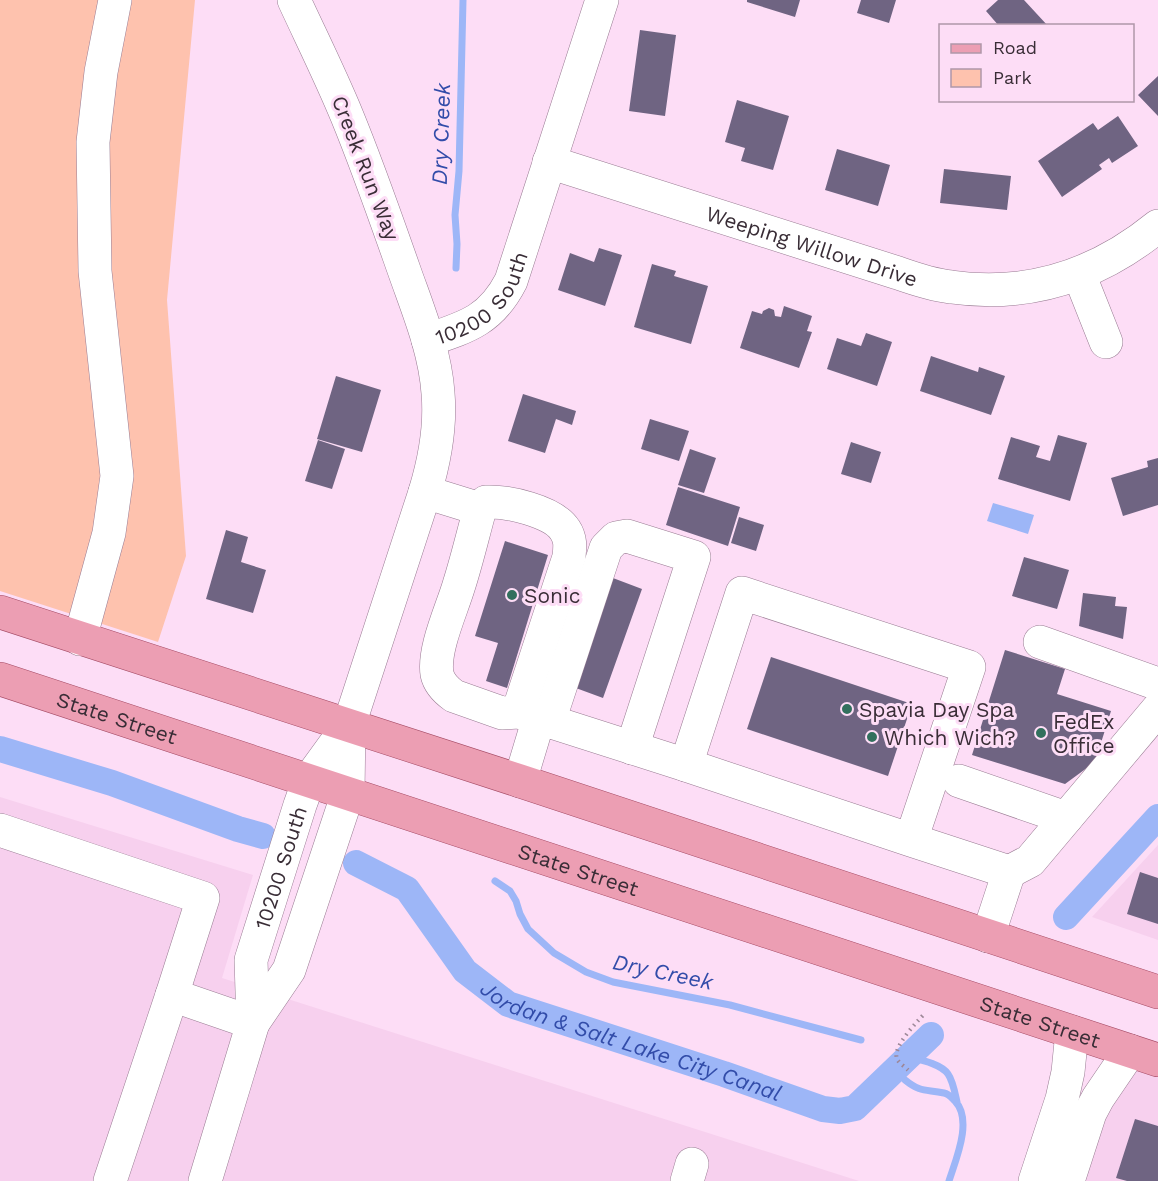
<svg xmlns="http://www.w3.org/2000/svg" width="1158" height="1181" font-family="'Work Sans',sans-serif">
	<rect width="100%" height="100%" fill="#fdddf6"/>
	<path fill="#f7d0ee" d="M0,797L253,875L222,978L859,1181H0Z
		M1158,845V940L1092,917Z
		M1121,1056L1158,1068V1181H1079Z"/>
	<path fill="#fec2ae" d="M0,0H195L167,300L186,556L158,642L0,591Z"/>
	<path fill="#9db6f7" d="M993,503L1034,515L1028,534L987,521Z"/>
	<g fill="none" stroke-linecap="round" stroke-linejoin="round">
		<path stroke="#9db6f7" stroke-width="7" d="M456,268L457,244L455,215L459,171L463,0
			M0,749L112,783L238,829L263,836
			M495,881L510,891L516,901L520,914L528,929L554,953L586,972L613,982L730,1005L861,1040
			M909,1057C921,1060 941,1064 948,1074C953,1081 955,1093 957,1102
			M905,1080C921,1093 926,1089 944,1093C949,1094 951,1097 955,1101C973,1120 956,1159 949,1181"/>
		<g stroke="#9db6f7" stroke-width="26">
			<path d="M0,749L112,783L238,829L263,836"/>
			<path id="s1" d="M356,863L407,889L465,971L508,1004L724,1074L823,1109L840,1111L855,1108L931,1035"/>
			<path d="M1066,917L1158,817"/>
		</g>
	</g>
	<path fill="#6f6482" d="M747,0H800L795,17L747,2Z
		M861,0H896L889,23L857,13Z
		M998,0H1024L1048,26H999L986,11Z
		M640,30L676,35L665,116L629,111Z
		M1158,76V116L1138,95Z
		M737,100L789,116L773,170L741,161L745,148L725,142Z
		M1118,116L1138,146L1112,163L1109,158L1099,165L1102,169L1062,197L1038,161L1093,123L1098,130Z
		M837,149L890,165L878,206L825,190Z
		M944,169L1011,176L1007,210L940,203Z
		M599,248L622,255L605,306L558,290L570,253L594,262Z
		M652,264L676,271L674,276L708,286L691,344L634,327Z
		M784,306L812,316L807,331L812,332L799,368L740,348L752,311L762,314L763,311L769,308L774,310L775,316L781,317Z
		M866,333L892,342L877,386L827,369L837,338L861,346Z
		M931,356L978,372L979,367L1005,376L991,415L920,391Z
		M336,376L381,390L362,452L317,439Z
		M523,394L576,411L572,425L556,419L545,453L508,441Z
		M650,419L689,431L679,461L641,449Z
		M1058,435L1087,443L1070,501L998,479L1011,437L1040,446L1036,457L1050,461Z
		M318,440L345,449L332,489L305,481Z
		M851,442L881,452L871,483L841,474Z
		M690,449L716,458L704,493L678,485Z
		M1158,458V505L1123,516L1111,478L1148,467L1147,461Z
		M678,487L740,507L728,546L666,525Z
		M739,517L764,525L756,551L731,543Z
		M226,530L248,537L241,562L266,570L253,613L206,599Z
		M505,541L548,555L507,688L486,681L498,643L475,636Z
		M1024,557L1069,570L1057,609L1012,596Z
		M605,575L642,589L603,698L565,684Z
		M1083,593L1116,597L1115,606L1127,607L1123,639L1079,626Z
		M1005,650L1065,669L1057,694L1111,711L1095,762L1065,784L972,755Z
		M771,657L912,704L888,776L747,729Z
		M1140,872L1158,878V924L1127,914Z
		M1135,1119L1158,1126V1181H1127L1116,1178Z"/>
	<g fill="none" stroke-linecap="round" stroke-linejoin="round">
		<defs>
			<g id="minor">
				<path id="s2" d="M549,162L898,273C915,279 933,285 951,287C1029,298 1098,275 1158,226"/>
				<path d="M1079,274L1106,342"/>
				<path id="s3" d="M428,340C467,327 491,320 511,281L602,0"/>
				<path d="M425,492L480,509"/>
				<path d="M80,639L109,533L117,476L95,271L93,142L101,72L115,0"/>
				<path d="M1040,642L1158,684"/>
				<path d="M518,712L502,713L454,696C447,691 439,683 437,674C433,649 452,609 459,585C467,560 473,534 480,509L486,502C507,501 553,511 565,530C571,539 570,547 569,557L518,712L539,718"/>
				<path d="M549,721L606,548L616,538L627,536L694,557L632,748"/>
				<path d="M520,781L539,718L686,765"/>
				<path d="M959,781L1066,818"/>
				<path d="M0,830L203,898L172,995L253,1023"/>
				<path d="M911,840L969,667L742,593L686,765L911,840L1009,872L988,936"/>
				<path d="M1009,872L1030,861L1158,709"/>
				<path id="s4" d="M253,1023L251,960L300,805L309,780L349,725"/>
				<path d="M110,1181L172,995"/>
				<path d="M205,1181L253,1023L289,970L348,793L349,725L425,492C435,459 441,427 438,393C435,350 418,310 404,270C386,219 368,167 347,116C331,77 312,39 294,0"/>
				<path d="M687,1181L692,1164"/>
				<path d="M1035,1181L1062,1099L1068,1072L1072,1032"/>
				<path d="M1068,1181L1090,1113L1098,1098L1130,1051"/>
			</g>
			<g id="major">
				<path d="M0,612L520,781L1158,992"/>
				<path id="s5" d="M0,679L1158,1060"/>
			</g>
		</defs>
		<use href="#minor" stroke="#997c93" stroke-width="34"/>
		<use href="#major" stroke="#a64c66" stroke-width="34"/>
		<path stroke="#9d8798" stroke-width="4" stroke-dasharray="1.5 4.5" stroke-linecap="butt" d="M908,1070C905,1067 899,1063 897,1059C892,1047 917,1022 925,1013"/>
		<use href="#minor" stroke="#fff" stroke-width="33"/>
		<use href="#major" stroke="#ec9eb3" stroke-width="33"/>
	</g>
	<g fill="#32705d" stroke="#fdddf6" stroke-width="2">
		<circle cx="512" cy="595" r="6"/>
		<circle cx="847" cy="709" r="6"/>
		<circle cx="1041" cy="733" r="6"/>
		<circle cx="872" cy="737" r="6"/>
	</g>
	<g text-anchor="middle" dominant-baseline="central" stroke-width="6" stroke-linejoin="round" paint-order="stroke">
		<g font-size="21" fill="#392d36" stroke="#fdddf6">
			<text transform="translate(366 168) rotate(69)">Creek Run Way</text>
			<text stroke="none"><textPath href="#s2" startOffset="276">Weeping Willow Drive</textPath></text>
			<text stroke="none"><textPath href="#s3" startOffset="72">10200 South</textPath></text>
			<text stroke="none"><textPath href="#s5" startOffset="123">State Street</textPath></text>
			<text stroke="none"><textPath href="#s4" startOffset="160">10200 South</textPath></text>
			<text stroke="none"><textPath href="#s5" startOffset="609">State Street</textPath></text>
			<text stroke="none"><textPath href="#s5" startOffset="1095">State Street</textPath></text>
		</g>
		<g font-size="21" fill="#392d36" stroke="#fdddf6" text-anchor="start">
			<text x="524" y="595">Sonic</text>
			<text x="859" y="709">Spavia Day Spa</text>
			<text x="1053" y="721">FedEx<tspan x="1053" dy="24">Office</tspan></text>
			<text x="884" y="737">Which Wich?</text>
		</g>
		<g font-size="22" font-style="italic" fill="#324ca9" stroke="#fdddf6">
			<text transform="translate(441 134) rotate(-88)">Dry Creek</text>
			<text transform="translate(663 972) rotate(12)">Dry Creek</text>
			<text stroke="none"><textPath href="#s1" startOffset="340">Jordan &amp; Salt Lake City Canal</textPath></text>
		</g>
	</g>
	<rect x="939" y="24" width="195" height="78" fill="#fdddf6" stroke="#af97a9" stroke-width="1.5"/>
	<rect x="951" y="44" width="30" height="9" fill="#ec9eb3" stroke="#af97a9" stroke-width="1.5"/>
	<text x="993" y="54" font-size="18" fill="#392d36">Road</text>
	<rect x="951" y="69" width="30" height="18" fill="#fec2ae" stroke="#af97a9" stroke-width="1.5"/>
	<text x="993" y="84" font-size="18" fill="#392d36">Park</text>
</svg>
